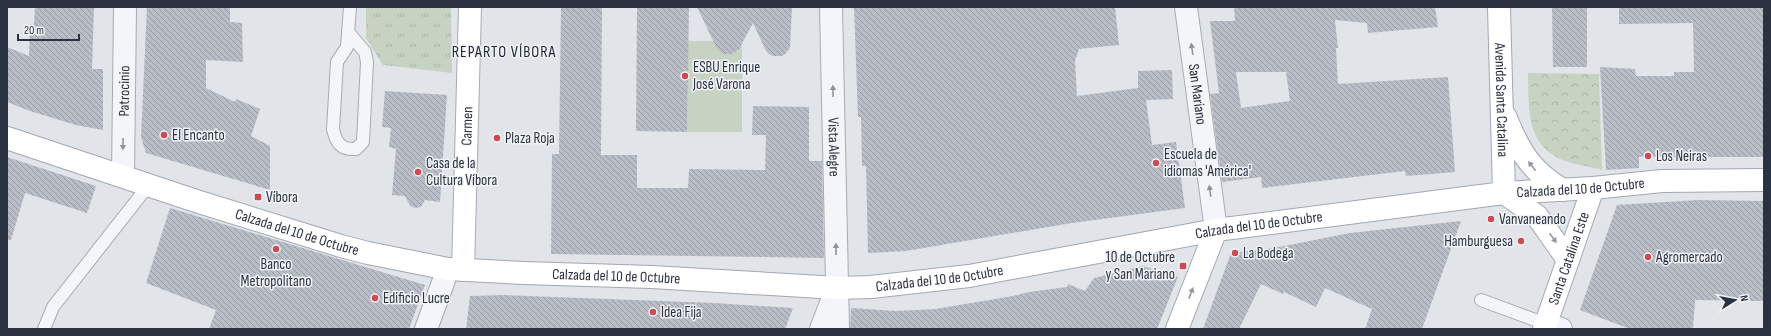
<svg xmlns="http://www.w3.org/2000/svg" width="1771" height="336" font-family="'Sofia Sans Condensed',sans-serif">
	<defs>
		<pattern id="grass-tufts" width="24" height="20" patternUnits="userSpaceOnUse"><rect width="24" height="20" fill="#c6d3c3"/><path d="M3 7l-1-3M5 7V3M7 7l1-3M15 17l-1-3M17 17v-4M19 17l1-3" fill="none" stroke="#aab6a9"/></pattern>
		<pattern id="forest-crowns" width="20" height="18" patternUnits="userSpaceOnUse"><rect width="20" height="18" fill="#c6d3c3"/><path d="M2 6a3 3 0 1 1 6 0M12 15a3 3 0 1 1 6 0" fill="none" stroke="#aab6a9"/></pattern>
		<pattern id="building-back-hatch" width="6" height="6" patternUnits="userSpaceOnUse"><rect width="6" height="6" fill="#b9bdc6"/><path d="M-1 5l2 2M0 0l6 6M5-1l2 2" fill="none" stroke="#979aa2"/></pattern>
	</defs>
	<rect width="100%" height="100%" fill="#e1e4e9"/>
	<path fill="url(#grass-tufts)" d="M366,7H451L452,73L383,65L366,38Z"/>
	<path fill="url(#forest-crowns)" d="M1528,73L1599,74L1602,170C1589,166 1569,164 1558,158C1525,141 1529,105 1528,73Z"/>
	<path fill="#c6d3c3" d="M688,41H742V132H687Z"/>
	<path fill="url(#building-back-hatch)" fill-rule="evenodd" d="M35,7H94L92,69H103V130L76,125L30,111L7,102V47L29,56L30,24L34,25Z
		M147,7H230V22L242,23L243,62L206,60V88L235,102L236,99L260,109L251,136L270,146V190L146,153L141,137Z
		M561,7H602L601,155H637V188H688L689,169L765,170L766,135H752L753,106L809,107V161H822L824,258L551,254L552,154H559Z
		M637,7H689L687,132L636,131Z
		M697,7H792L790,48L785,54L782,56H773L769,54L766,51L753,23L739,49L732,54H724L717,49Z
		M854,7H1115L1119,45L1079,49L1075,61L1077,96L1138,88V71L1172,70L1173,99L1146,100L1152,145L1176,142L1185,208L1072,223L906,251L868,253L866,166H862L861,117H858Z
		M1234,7H1435L1438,27L1368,33L1367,23L1335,20L1338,48H1336L1338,84L1448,77L1455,172L1406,176L1405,171L1262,188L1261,177L1222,182L1210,94L1219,93L1210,21H1235ZM1236,72H1286L1290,101L1241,108Z
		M1552,7L1587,8V67H1553Z
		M1619,7H1764V157H1639V168L1606,170L1600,67L1635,69L1636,76H1674V72H1694L1693,23L1619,24Z
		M385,91L447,95L440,202L425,200L421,207L415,208L410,206L405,196L392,195L396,149L389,147L391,128L382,127Z
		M7,157L96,186L87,213L25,193L11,240H7Z
		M1698,200L1764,201V301L1695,300L1693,329H1630L1580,310L1617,205Z
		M170,208L425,285L409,329H209L216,310L146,283Z
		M1461,221L1422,329H1365L1372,309L1325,288L1316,307L1284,292L1283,294L1261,284L1239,329H1203L1231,253L1279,247L1350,233Z
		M1143,266L1178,277L1157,329H850L851,308L896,311L935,309L1013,296L1029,292L1067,287L1068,284L1085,291L1094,278Z
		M504,295L714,303L793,308L785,329H466L470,296Z"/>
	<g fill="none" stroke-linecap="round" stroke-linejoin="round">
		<defs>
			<path id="lane" d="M348,32L365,52L367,62L363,142L356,149C341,150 336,143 333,129L337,62L347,47L350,7
				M1481,300L1546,324
				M44,329L53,307L148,186"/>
			<g id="street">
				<path id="s1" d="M831,7L838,329"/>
				<path id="s2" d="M1186,7L1216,230"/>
				<path id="s3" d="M123,176L125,7"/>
				<path d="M1546,324L1561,329"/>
				<path d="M426,329L448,269"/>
				<path d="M821,329L833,298"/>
			</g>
			<g id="secondary">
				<path d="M1504,193L1537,216L1568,260"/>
				<path id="s4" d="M463,270L470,7"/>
				<path d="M1177,329L1216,230"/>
				<path id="s5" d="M1544,329L1593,188"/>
			</g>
			<g id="primary">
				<path id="s6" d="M1499,7L1504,193"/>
				<path d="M1505,116C1519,150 1530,171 1563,190"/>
				<path id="s7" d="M7,138L196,201L341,246L368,253L448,269L524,273L652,277L838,288L871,287L969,276L1216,230L1504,193L1593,188L1662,181L1764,180"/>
			</g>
		</defs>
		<use href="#lane" stroke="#a6abb3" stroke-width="14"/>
		<use href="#street" stroke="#a6abb3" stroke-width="24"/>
		<use href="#secondary" stroke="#a6abb3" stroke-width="24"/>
		<use href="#primary" stroke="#a1a7b5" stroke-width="24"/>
		<use href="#lane" stroke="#f4f5f8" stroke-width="12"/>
		<use href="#street" stroke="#f4f5f8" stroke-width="22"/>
		<use href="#secondary" stroke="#fff" stroke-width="22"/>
		<use href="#primary" stroke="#fff" stroke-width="22"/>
	</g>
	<defs><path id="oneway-solid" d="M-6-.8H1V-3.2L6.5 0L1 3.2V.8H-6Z"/></defs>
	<g fill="#8f939c">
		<use href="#oneway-solid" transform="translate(1192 49) rotate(-98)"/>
		<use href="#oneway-solid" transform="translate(833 91) rotate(-91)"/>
		<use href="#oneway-solid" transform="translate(123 144) rotate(91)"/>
		<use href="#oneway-solid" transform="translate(1210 191) rotate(-98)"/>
		<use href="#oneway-solid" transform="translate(836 249) rotate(-91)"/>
	</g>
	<g fill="#9498a0">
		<use href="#oneway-solid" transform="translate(1532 166) rotate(-128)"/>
		<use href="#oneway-solid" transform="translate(1553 238) rotate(55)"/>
		<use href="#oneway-solid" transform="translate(1191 293) rotate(-69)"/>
	</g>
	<g fill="#ca4b54" stroke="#f1f3f7" stroke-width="1.5">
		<circle cx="685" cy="76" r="4"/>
		<circle cx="164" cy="135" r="4"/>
		<circle cx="497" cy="138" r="4"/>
		<circle cx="1648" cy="156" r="4"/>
		<circle cx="1156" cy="163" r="4"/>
		<circle cx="418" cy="172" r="4"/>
		<rect x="254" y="193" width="8" height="8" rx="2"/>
		<circle cx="1491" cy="219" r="4"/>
		<circle cx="1521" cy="241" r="4"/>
		<circle cx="276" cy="249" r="4"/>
		<circle cx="1235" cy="253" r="4"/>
		<circle cx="1648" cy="257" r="4"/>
		<rect x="1179" y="262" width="8" height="8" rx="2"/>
		<circle cx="375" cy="298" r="4"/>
		<circle cx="653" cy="312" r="4"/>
	</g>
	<g text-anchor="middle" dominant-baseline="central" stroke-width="3" stroke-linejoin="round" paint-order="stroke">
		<g font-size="15" fill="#2a3141" stroke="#f1f3f7" text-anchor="start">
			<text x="693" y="67">ESBU Enrique<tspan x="693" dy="17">José Varona</tspan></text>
			<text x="172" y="135">El Encanto</text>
			<text x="505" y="138">Plaza Roja</text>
			<text x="1164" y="154">Escuela de<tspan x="1164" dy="17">idiomas 'América'</tspan></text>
			<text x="1656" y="156">Los Neiras</text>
			<text x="426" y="163">Casa de la<tspan x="426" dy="17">Cultura Víbora</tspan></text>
			<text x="266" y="197">Víbora</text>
			<text x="1499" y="219">Vanvaneando</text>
			<text x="1513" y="241" text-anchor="end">Hamburguesa</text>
			<text x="1243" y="253">La Bodega</text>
			<text x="1175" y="257" text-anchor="end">10 de Octubre<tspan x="1175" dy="17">y San Mariano</tspan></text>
			<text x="1656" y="257">Agromercado</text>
			<text x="276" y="264" text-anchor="middle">Banco<tspan x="276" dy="17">Metropolitano</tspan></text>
			<text x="383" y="298">Edificio Lucre</text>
			<text x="661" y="312">Idea Fija</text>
		</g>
		<g font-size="15" fill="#2a3141" stroke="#f1f3f7">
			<text stroke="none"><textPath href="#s3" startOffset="85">Patrocinio</textPath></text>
			<text stroke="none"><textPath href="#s2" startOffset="88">San Mariano</textPath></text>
			<text stroke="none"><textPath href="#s6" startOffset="93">Avenida Santa Catalina</textPath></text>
			<text stroke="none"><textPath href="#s4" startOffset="144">Carmen</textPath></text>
			<text stroke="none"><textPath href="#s1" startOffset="140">Vista Alegre</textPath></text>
			<text stroke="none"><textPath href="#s7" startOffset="1601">Calzada del 10 de Octubre</textPath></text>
			<text stroke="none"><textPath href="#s7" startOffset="1277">Calzada del 10 de Octubre</textPath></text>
			<text stroke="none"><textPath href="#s7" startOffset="305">Calzada del 10 de Octubre</textPath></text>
			<text stroke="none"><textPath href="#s5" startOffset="75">Santa Catalina Este</textPath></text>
			<text stroke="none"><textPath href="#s7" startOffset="629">Calzada del 10 de Octubre</textPath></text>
			<text stroke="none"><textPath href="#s7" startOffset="953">Calzada del 10 de Octubre</textPath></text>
		</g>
		<g font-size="16" letter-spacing="1" fill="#1c2232" stroke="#f1f3f7">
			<text x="504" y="52">REPARTO VÍBORA</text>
		</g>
	</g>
	<rect width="1771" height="336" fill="none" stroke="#2a3141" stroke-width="16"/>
	<g transform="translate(1735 300) rotate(79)" stroke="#f1f3f7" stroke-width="3" paint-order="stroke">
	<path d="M0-3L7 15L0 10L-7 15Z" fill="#2a3141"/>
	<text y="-6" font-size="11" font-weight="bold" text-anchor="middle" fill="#2a3141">N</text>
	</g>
	<path d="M18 34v6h61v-6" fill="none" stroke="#2a3141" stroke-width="2"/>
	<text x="24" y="34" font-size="12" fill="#2a3141" stroke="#f1f3f7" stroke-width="3" paint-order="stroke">20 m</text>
</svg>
